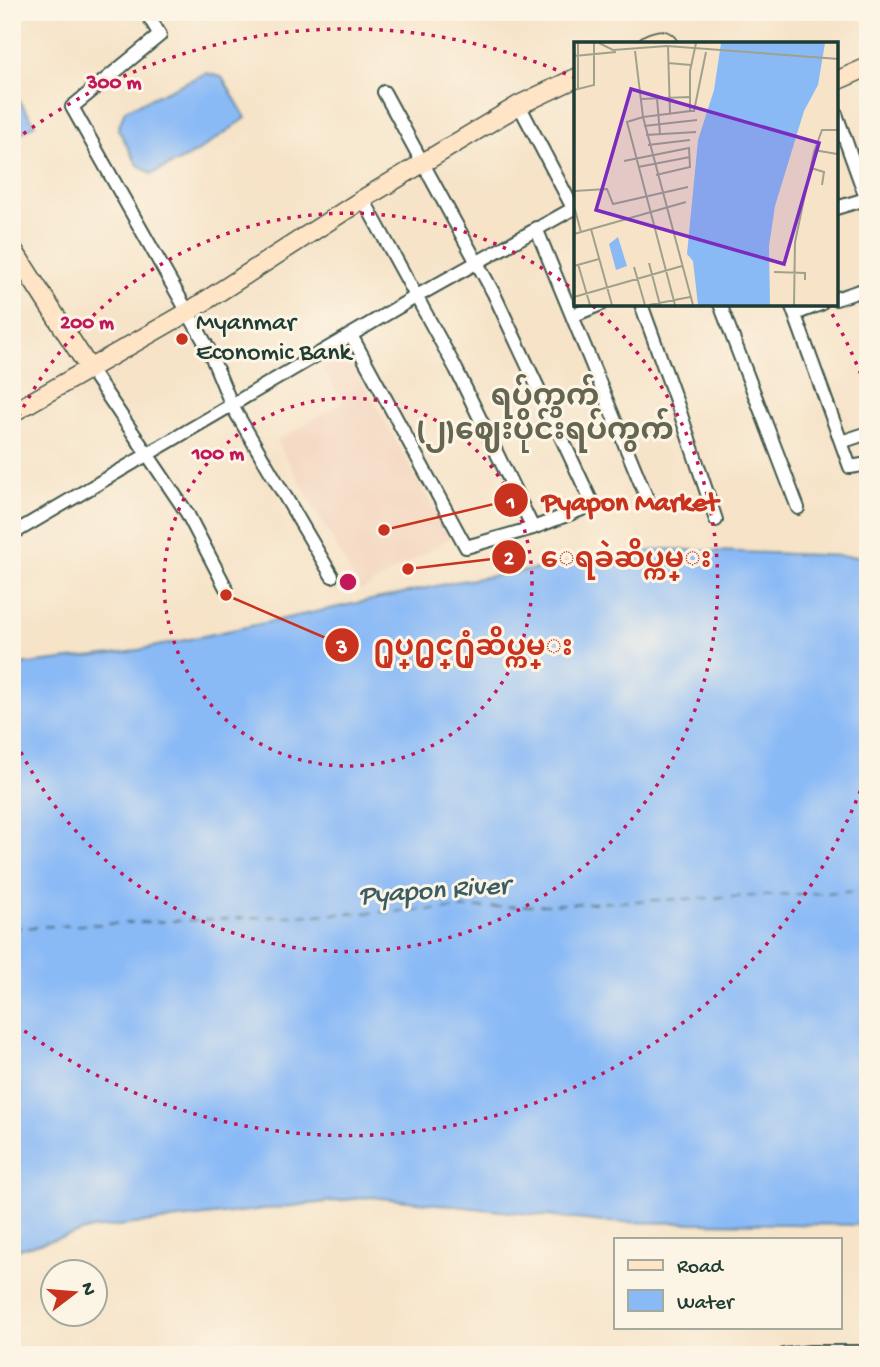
<svg xmlns="http://www.w3.org/2000/svg" width="880" height="1367" font-family="'Gochi Hand','Noto Sans Myanmar',sans-serif">
	<rect width="100%" height="100%" fill="#fcf5e5"/>
	<filter id="ink" filterUnits="userSpaceOnUse"><feTurbulence type="fractalNoise" baseFrequency=".0143" numOctaves="2"/><feDisplacementMap in="SourceGraphic" scale="14" xChannelSelector="R" yChannelSelector="G"/><feConvolveMatrix kernelMatrix="1 2 1 2 8 2 1 2 1" color-interpolation-filters="sRGB"/></filter>
	<filter id="wash" filterUnits="userSpaceOnUse"><feTurbulence type="fractalNoise" baseFrequency=".00686" numOctaves="4" result="noise"/><feDisplacementMap in="SourceGraphic" scale="28" xChannelSelector="R" yChannelSelector="G"/><feGaussianBlur stdDeviation="1.57" result="paint"/><feColorMatrix in="noise" values="0 0 0 0 0 0 0 0 0 0 0 0 0 0 0 0 0 1.4 0 .05"/><feComposite in="paint" operator="in"/></filter>
	<g filter="url(#wash)">
		<rect width="100%" height="100%" fill="#f6e3c8"/>
		<path fill="#f3d4be" d="M347,353L450,538L361,591L277,441L344,401L320,366Z"/>
		<path fill="#8abaf6" stroke="#547c95" stroke-width="2" d="M206,73L222,77L246,118L194,154L152,174L137,164L118,129L125,110Z
			M12,90L35,124L12,139Z
			M664,549L868,557V1225L603,1222L371,1197L91,1229L12,1251V666L129,652L455,582Z"/>
		<g fill="none" stroke-linecap="round" stroke-linejoin="round">
			<path stroke="#3a5c64" stroke-width="2" stroke-dasharray="9 7" stroke-linecap="butt" d="M12,928L868,891"/>
		</g>
	</g>
	<g filter="url(#ink)">
		<g fill="none" stroke-linecap="round" stroke-linejoin="round">
			<defs>
				<path id="street" d="M146,12L160,35L72,107L208,348L232,406L332,576
					M519,105L573,208
					M836,114L868,203
					M363,199L456,369L533,528
					M836,208L866,199
					M536,228L648,501
					M836,299L868,288
					M641,304L678,406L716,520
					M720,304L798,508
					M791,304L841,442L868,433
					M795,314L821,304
					M572,316L601,304
					M351,335L466,547L533,528L593,505L494,294L384,92
					M89,368L187,513L226,588
					M841,442L850,467L868,464
					M12,534L417,296L576,207
					M784,1355L810,1352H868"/>
				<path id="secondary" d="M648,44C655,41 662,37 668,44
					M836,81L868,67
					M12,248L89,368
					M12,413L188,312L363,199L519,105L576,78"/>
			</defs>
			<use href="#street" stroke="#3f564a" stroke-width="16"/>
			<use href="#secondary" stroke="#3f564a" stroke-width="21"/>
			<use href="#street" stroke="#fff" stroke-width="12"/>
			<use href="#secondary" stroke="#ffe4c6" stroke-width="18"/>
		</g>
	</g>
	<g fill="none" stroke="#c2185b" stroke-width="3.5" stroke-dasharray="3.5 7">
		<circle cx="348" cy="582" r="184"/>
		<path d="M14 426A369 369 0 0 1 575 291M593 306A369 369 0 1 1 14 738"/>
		<path d="M868 771A553 553 0 0 1 15 1024M15 140A553 553 0 0 1 573 77M827 305A553 553 0 0 1 868 393"/>
	</g>
	<circle fill="#c8321e" stroke="#fcf5e5" stroke-width="2.5" cx="182" cy="339" r="7"/>
	<g text-anchor="middle" dominant-baseline="central" stroke-width="6" stroke-linejoin="round" paint-order="stroke">
		<g font-size="26" fill="#1f3d34" stroke="#fcf5e5" text-anchor="start">
			<text x="196" y="324">Myanmar<tspan x="196" dy="30">Economic Bank</tspan></text>
		</g>
		<g font-size="28" font-style="italic" fill="#3a5c64" stroke="#fcf5e5">
			<text transform="translate(434 892) rotate(-4)">Pyapon River</text>
		</g>
		<g font-size="30" font-weight="bold" fill="#646651" stroke="#fcf5e5">
			<text x="545" y="399">ရပ်ကွက်<tspan x="545" dy="34">(၂)ဈေးပိုင်းရပ်ကွက်</tspan></text>
		</g>
	</g>
	<g transform="translate(574 42)">
		<rect width="264" height="264" fill="#f6e3c8"/>
		<path d="M147,1H251L244,43L230,69L201,164L195,204L196,263H124L119,219L113,212L124,98L140,48ZM44,195L53,224L42,228L35,202Z" fill="#8abaf6"/>
		<path fill="none" stroke="#8abaf6" stroke-width="3.5" d="M154,263L146,220L195,15"/>
		<path fill="none" stroke="#a0a18d" stroke-width="2" d="M25,1L39,8L93,4L265,17M94,5L96,71M61,9L69,75L53,80L101,263M0,14L42,10M94,21L117,23M4,47V1M0,48L20,43V1M83,56L86,92M67,57L115,55M116,69H120L132,10M70,84L123,78M72,93L122,90M74,103L116,98M240,108L263,112M50,119L115,106L116,125L82,133M64,125L116,115M237,126L250,130L248,143M0,149L33,147L39,162L114,145M0,164L7,190M17,187L38,263M0,192L112,160M75,221L86,263M4,222L16,263M0,224L25,217M60,225L71,263M200,230L231,231V238M0,255L108,224M75,263L116,255M119,263L69,75L116,69V29L122,1M220,263L221,200L240,110L248,88H265"/>
		<path fill="#7b2cbf" fill-opacity="0.15" stroke="#7b2cbf" stroke-width="3.5" d="M57,47L245,101L210,222L22,168Z"/>
		<rect width="264" height="264" fill="none" stroke="#1f3d34" stroke-width="3.5"/>
	</g>
	<circle cx="348" cy="582" r="10" fill="#c2185b" stroke="#fcf5e5" stroke-width="3.5"/>
	<g font-size="21" text-anchor="middle" font-weight="bold" fill="#c2185b" stroke="#fcf5e5" stroke-width="6" stroke-linejoin="round" paint-order="stroke">
		<text x="114" y="88">300 m</text>
		<text x="87" y="328">200 m</text>
		<text x="218" y="459">100 m</text>
	</g>
	<path fill="none" stroke="#c8321e" stroke-width="2.5" d="M384 530L511 500M408 569L509 557M226 595L342 645"/>
	<g fill="#c8321e" stroke="#fcf5e5" stroke-width="2.5">
		<circle cx="384" cy="530" r="7"/>
		<circle cx="408" cy="569" r="7"/>
		<circle cx="226" cy="595" r="7"/>
		<circle cx="511" cy="500" r="18"/>
		<circle cx="509" cy="557" r="18"/>
		<circle cx="342" cy="645" r="18"/>
	</g>
	<g font-size="21" text-anchor="middle" font-weight="bold" fill="#fff">
		<text x="511" y="508">1</text>
		<text x="509" y="564">2</text>
		<text x="342" y="653">3</text>
	</g>
	<g font-size="28" text-anchor="middle" font-weight="bold" fill="#c8321e" stroke="#fcf5e5" stroke-width="6" stroke-linejoin="round" paint-order="stroke">
		<text x="630" y="510">Pyapon Market</text>
		<text x="626" y="567">ေရခဲဆိပ္ကမ္း</text>
		<text x="473" y="655">႐ုပ္႐ွင္႐ုံဆိပ္ကမ္း</text>
	</g>
	<rect width="880" height="1367" fill="none" stroke="#fcf5e5" stroke-width="42"/>
	<rect x="614" y="1238" width="228" height="91" fill="#fcf5e5" stroke="#a4ab9e" stroke-width="2"/>
	<rect x="628" y="1260" width="35" height="10" fill="#ffe4c6" stroke="#a4ab9e" stroke-width="2"/>
	<text x="677" y="1272" font-size="21" fill="#1f3d34">Road</text>
	<rect x="628" y="1290" width="35" height="21" fill="#8abaf6" stroke="#a4ab9e" stroke-width="2"/>
	<text x="677" y="1308" font-size="21" fill="#1f3d34">Water</text>
	<g transform="translate(74 1293) rotate(74)"><circle r="33" fill="#fcf5e5" stroke="#a4ab9e" stroke-width="2"/>
	<path d="M0-5L12 26L0 18L-12 26Z" fill="#c8321e"/>
	<text y="-10" font-size="19" font-weight="bold" text-anchor="middle" fill="#1f3d34">N</text>
	</g>
</svg>
